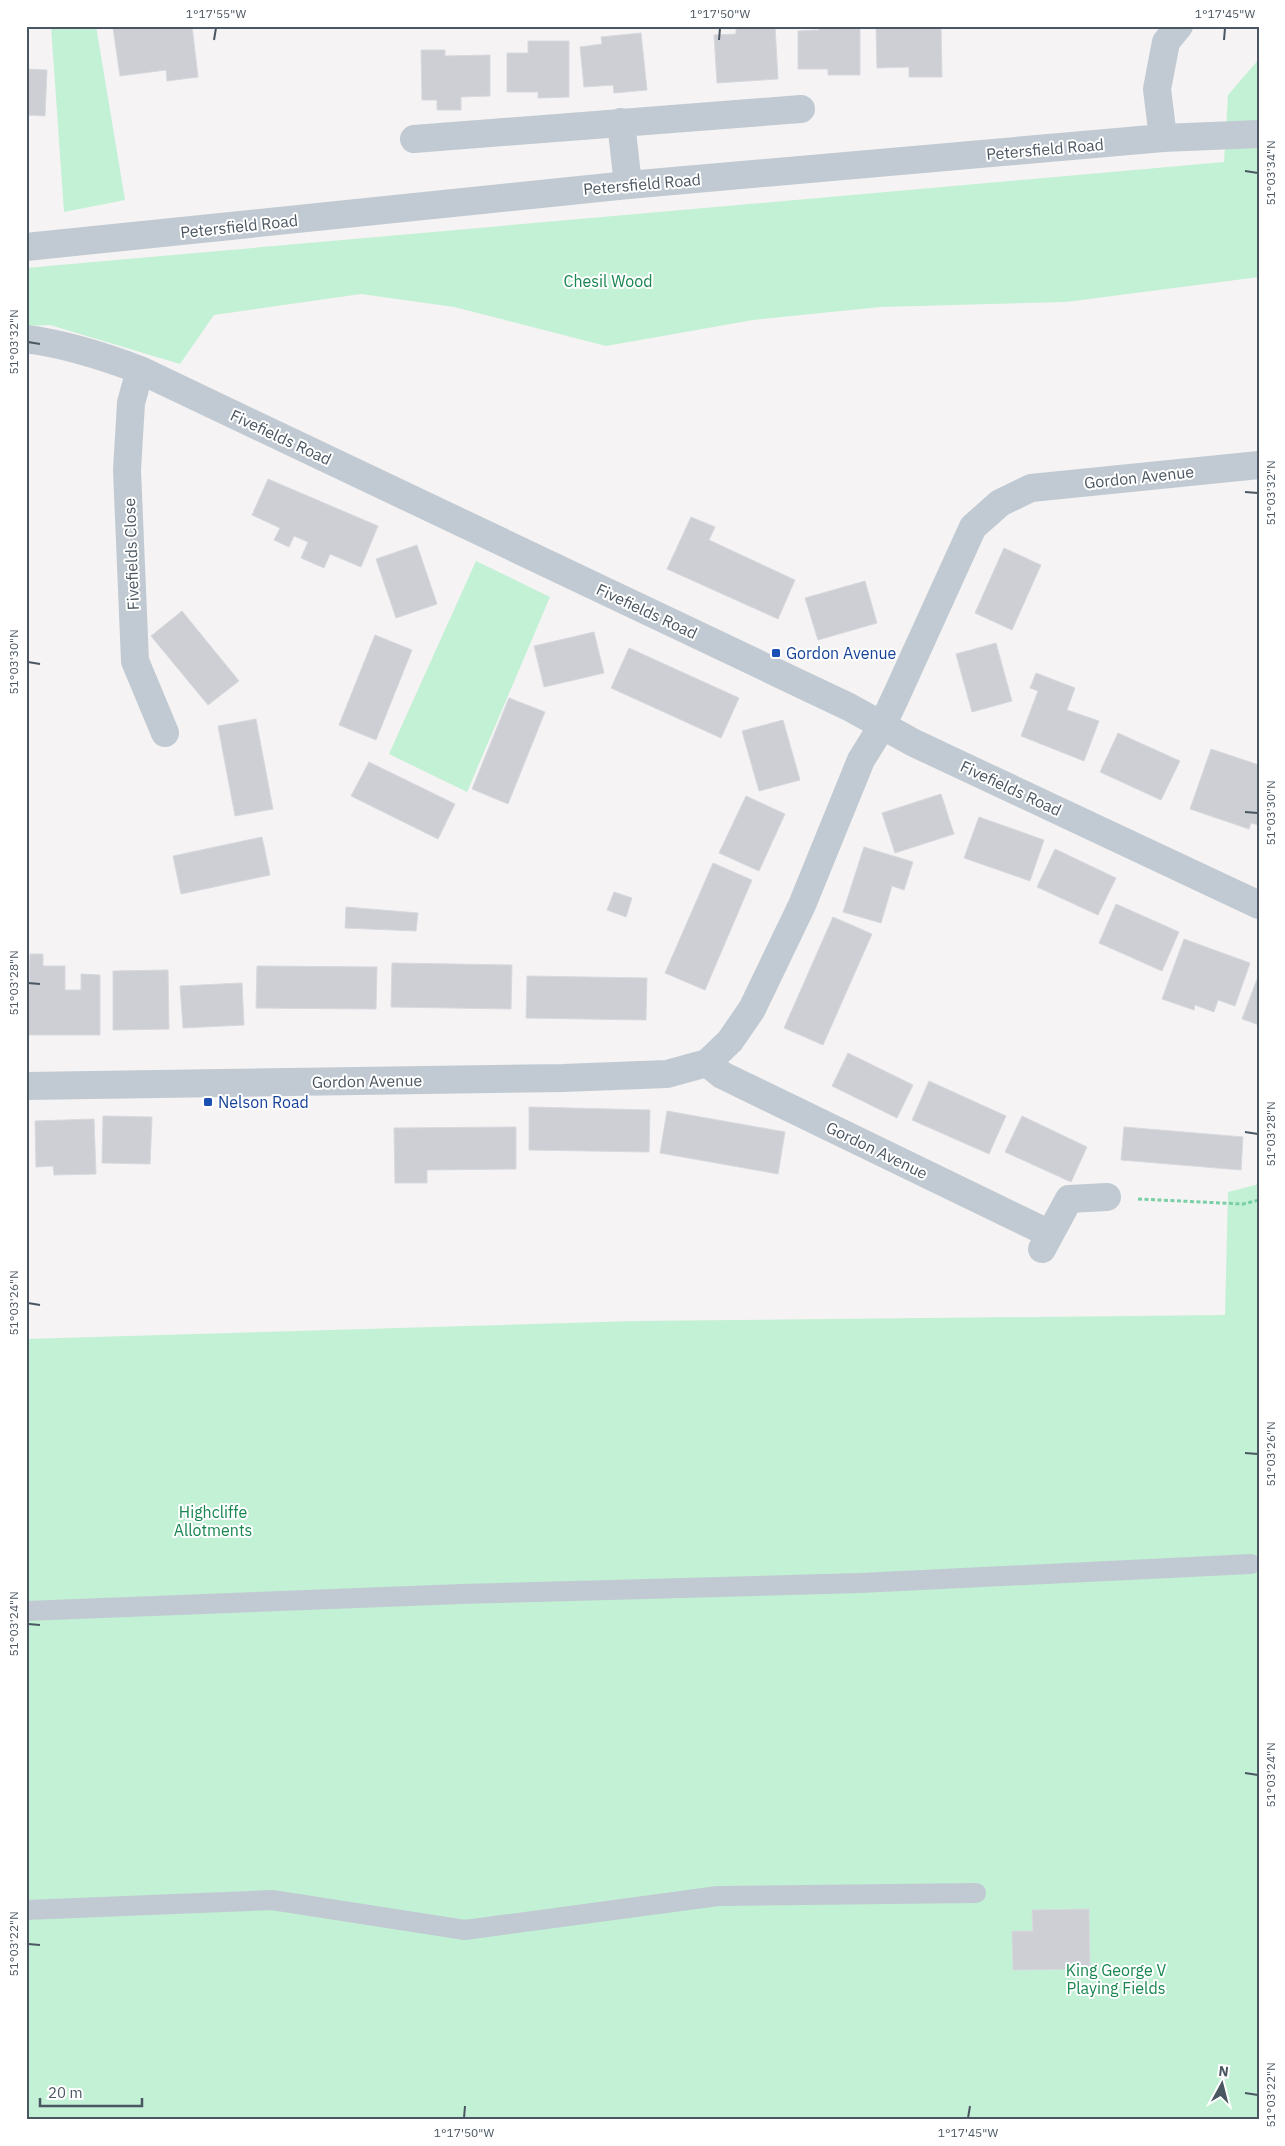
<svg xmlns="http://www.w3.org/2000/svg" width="1285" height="2146" font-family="'IBM Plex Sans',sans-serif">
	<rect width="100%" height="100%" fill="#f5f3f3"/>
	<path fill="#c3f1d5" d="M51,26H96L125,200L64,212Z
		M1259,59V277L1066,302L880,307L753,320L606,346L454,307L361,294L214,315L180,364L50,325L26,326V268L1224,162L1228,95Z
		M476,561L550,597L467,792L389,754Z
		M1259,1184V2120H26V1339L635,1321L1225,1315L1228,1192Z"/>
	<path fill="#cdcfd5" stroke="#d7d9de" d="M131,26H192L198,77L167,81L166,70L120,76L113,28Z
		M736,26H775L778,79L717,83L714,35L736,34Z
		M819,26H860V75H828V69H798V31L819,30Z
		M941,26L942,77H909V67L877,68L876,27Z
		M641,33L647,90L614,93L613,85L584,87L580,47L602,44L601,37Z
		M528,41H569V97L538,98V92H507V53H528Z
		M421,50H445V56L490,55V96L461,97V110H437V100H422Z
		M26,69L47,70L45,116L26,115Z
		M268,479L378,526L361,567L330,554L324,568L301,558L308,542L294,536L289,547L274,540L280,528L252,515Z
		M691,517L715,527L709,540L795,580L778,619L667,569Z
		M417,545L437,604L396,618L376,559Z
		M1004,548L1041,565L1012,630L975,613Z
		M865,581L877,623L818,640L805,598Z
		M182,611L239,681L208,705L151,636Z
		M594,632L604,673L544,687L534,646Z
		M375,635L412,650L376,740L339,725Z
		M996,643L1012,701L972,712L956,654Z
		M629,648L739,698L721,738L611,688Z
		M1036,673L1075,688L1067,710L1099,721L1084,761L1021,736L1038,691L1030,688Z
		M509,698L545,712L508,804L472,789Z
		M256,719L273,809L235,816L218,726Z
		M783,720L800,780L759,791L742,731Z
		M1118,733L1180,761L1161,800L1100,772Z
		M1211,749L1259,765V825L1251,823L1249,829L1190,809Z
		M369,762L455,804L438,839L351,796Z
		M941,794L954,834L895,853L882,813Z
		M746,796L785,814L759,871L719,853Z
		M979,817L1044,840L1030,881L964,858Z
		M262,837L270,875L181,894L173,856Z
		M864,847L913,862L904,890L892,886L881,923L843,912Z
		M1055,849L1116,878L1098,915L1037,887Z
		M713,863L752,880L705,990L665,973Z
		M614,892L632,898L626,917L607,910Z
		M1116,904L1179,932L1162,971L1099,943Z
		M346,907L418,913L416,931L345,928Z
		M833,917L872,934L823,1045L784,1028Z
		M1184,939L1250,963L1235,1006L1218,1000L1214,1012L1195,1005L1194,1010L1162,999Z
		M30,954H43V966H65V990H81V974L100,975V1035H26V990H29Z
		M392,963L512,965L511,1009L391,1007Z
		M257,966L377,967L376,1009L256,1008Z
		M168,970L169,1029L113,1030V971Z
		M527,976L647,978L646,1020L526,1018Z
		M1257,979L1259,980V1025L1242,1019Z
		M242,983L244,1025L183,1028L180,986Z
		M848,1053L913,1085L897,1118L832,1086Z
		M929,1081L1006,1116L989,1154L912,1120Z
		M529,1107L650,1110L649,1152L529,1150Z
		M667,1111L785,1132L778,1174L660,1153Z
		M103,1116L152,1117L150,1164L102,1163Z
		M1022,1116L1087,1147L1071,1182L1005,1152Z
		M94,1119L96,1174L54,1175L53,1166L36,1167L35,1121Z
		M516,1127V1169L427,1170V1183H395L394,1128Z
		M1124,1127L1243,1137L1241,1170L1121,1160Z
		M1089,1909L1090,1969L1013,1970L1012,1931H1033L1032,1910Z"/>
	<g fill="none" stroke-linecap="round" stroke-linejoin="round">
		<path stroke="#7ad0a6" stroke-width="3" stroke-dasharray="4 2.5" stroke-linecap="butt" d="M1138,1199L1243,1204L1259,1200"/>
		<path stroke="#c1cad2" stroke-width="20" d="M26,1611L461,1594L860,1583L1251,1564
			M26,1910L272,1900L465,1930L718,1896L976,1893"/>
		<path stroke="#c1cad2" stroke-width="28" d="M621,122L628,185
			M1163,138L1157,89L1166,42L1179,26
			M414,139L801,109
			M26,247L628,185L1163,138L1259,134
			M26,339C66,344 103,356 140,370L849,707L914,743L1259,905
			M140,370L131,403L127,470L135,661L165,733
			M707,1063L722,1075L1050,1234
			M26,1086L563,1078L667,1074L707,1063L730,1041L752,1009L802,905L861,760L882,726L897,694L973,527L1000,503L1031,488L1259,465
			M1042,1249L1069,1199L1107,1197"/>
	</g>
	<path fill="none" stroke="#4a5661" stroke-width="2" d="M214,40L216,28M719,40L720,28M1224,40L1225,28M1245,171L1258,173M28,342L40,344M1245,492L1258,493M28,662L40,664M1245,812L1258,813M28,983L40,984M1245,1132L1258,1134M28,1303L40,1305M1245,1453L1258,1454M28,1624L40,1625M1245,1773L1258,1775M28,1944L40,1945M1245,2093L1258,2095M464,2118L465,2106M968,2118L970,2106"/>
	<g fill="#1a4fb4" stroke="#fff" stroke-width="2">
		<rect x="771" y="648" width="10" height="10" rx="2.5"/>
		<rect x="203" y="1097" width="10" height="10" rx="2.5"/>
	</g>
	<g text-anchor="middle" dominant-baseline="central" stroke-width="4" stroke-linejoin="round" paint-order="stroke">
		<g font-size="16" fill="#4a5661" stroke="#fff">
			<text transform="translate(1045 149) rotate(-5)">Petersfield Road</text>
			<text transform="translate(642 184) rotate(-5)">Petersfield Road</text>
			<text transform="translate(239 226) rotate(-6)">Petersfield Road</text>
			<text transform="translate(281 437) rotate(25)">Fivefields Road</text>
			<text transform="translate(1139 477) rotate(-6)">Gordon Avenue</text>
			<text transform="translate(131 554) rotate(-92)">Fivefields Close</text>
			<text transform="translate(647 611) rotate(25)">Fivefields Road</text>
			<text transform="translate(1011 788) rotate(25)">Fivefields Road</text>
			<text transform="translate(367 1081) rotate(-1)">Gordon Avenue</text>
			<text transform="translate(877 1150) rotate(26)">Gordon Avenue</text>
		</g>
		<g font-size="16" fill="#17864f" stroke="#fff">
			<text x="608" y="281">Chesil Wood</text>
			<text x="213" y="1512">Highcliffe<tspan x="213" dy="18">Allotments</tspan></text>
			<text x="1116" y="1970">King George V<tspan x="1116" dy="18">Playing Fields</tspan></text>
		</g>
		<g font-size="16" fill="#164399" stroke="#fff" text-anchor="start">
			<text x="786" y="653">Gordon Avenue</text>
			<text x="218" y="1102">Nelson Road</text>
		</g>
	</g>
	<rect width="1285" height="2146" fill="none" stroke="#ffffff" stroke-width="55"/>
	<g transform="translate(1222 2084) rotate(7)" stroke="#ffffff" stroke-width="4" paint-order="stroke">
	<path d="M0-4L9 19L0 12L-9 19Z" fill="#4a5661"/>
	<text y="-8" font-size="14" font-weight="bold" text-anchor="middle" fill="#4a5661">N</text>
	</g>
	<path d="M40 2098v8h102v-8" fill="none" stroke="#4a5661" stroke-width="2.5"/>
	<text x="48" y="2098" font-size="15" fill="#4a5661" stroke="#ffffff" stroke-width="4" paint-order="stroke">20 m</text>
	<rect x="28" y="28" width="1230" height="2090" fill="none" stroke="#4a5661" stroke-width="2"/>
	<g font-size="12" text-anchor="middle" fill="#4a5661">
		<text x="216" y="18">1°17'55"W</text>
		<text x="720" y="18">1°17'50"W</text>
		<text x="1225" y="18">1°17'45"W</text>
		<text transform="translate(1271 173) rotate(-90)" y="4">51°03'34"N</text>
		<text transform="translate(14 342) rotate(-90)" y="4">51°03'32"N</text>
		<text transform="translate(1271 493) rotate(-90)" y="4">51°03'32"N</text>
		<text transform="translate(14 662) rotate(-90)" y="4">51°03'30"N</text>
		<text transform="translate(1271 813) rotate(-90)" y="4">51°03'30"N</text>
		<text transform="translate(14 983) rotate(-90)" y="4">51°03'28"N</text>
		<text transform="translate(1271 1134) rotate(-90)" y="4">51°03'28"N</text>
		<text transform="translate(14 1303) rotate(-90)" y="4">51°03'26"N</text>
		<text transform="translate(1271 1454) rotate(-90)" y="4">51°03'26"N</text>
		<text transform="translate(14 1624) rotate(-90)" y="4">51°03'24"N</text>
		<text transform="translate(1271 1775) rotate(-90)" y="4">51°03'24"N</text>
		<text transform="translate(14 1944) rotate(-90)" y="4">51°03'22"N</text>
		<text transform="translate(1271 2095) rotate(-90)" y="4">51°03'22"N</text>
		<text x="464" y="2137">1°17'50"W</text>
		<text x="968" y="2137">1°17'45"W</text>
	</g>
</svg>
